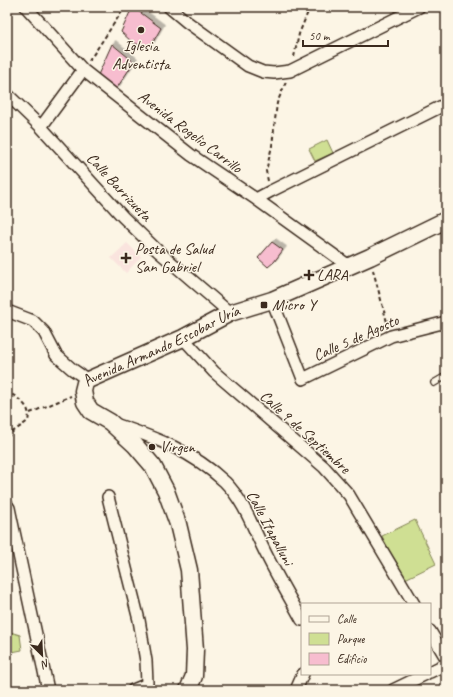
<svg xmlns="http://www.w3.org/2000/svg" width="453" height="697" font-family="Caveat,sans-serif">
	<defs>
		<filter id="shadow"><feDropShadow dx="3.5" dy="-3.5" stdDeviation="0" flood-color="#0004"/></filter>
	</defs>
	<rect width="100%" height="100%" fill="#fcf5e5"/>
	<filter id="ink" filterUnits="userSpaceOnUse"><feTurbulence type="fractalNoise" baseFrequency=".025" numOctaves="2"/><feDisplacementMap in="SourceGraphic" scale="8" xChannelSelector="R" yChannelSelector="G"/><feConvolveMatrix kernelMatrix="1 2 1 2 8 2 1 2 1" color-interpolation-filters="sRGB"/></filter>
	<g filter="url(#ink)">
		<path fill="#fae4de" d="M127,243L141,257L126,273L111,258Z"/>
		<path fill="#cfdf93" stroke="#858458" d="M327,140L333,153L315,161L309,149Z
			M415,520L436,564L403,580L382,536Z
			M7,631L20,635L22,650L7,653Z"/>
		<path fill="#f7bdcf" stroke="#3b2a1e" filter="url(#shadow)" d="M137,10L161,28L149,49L132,42L121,32L130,12Z
			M112,44L134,62L115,91L98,75Z
			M272,242L283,250L274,262L268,267L258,258Z"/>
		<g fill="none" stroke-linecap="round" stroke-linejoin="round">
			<defs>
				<path id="lane" d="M434,383L446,376"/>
				<path id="street" d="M26,7L83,70L191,155L256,199L349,266
					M169,7L187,22L248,66L263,72L274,73L290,71L419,7
					M7,94L41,127L123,217L158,251L230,313
					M41,127L83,70
					M256,199L271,191L446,104
					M272,300L303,379L391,336L446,322
					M7,311L33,321L44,332L56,355L72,369L88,380
					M183,338L214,372L324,467L349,495L414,604
					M115,424C156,438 192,451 225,482C245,502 254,531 267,556C278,578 290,598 302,620
					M108,497L139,620L146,661L147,683L145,685L133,690
					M7,505L9,508L13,527L48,690
					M430,631L446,658
					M430,672L446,664
					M296,690L303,674
					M393,690L426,674"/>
				<g id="secondary">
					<path id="s1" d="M188,690L194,676L195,650L189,570L178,524L166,491L153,466L135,445L110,422L91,411L85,402L83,391L85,383L88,380L183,338L230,313L272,300L370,257L446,220"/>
				</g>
			</defs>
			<use href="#lane" stroke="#3b2a1e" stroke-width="8"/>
			<use href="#street" stroke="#3b2a1e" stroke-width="14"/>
			<use href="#secondary" stroke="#3b2a1e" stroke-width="19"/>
			<path stroke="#3b2a1e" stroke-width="2" stroke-dasharray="4 3" stroke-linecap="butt" d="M294,57L299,34L310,7
				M89,61L125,7
				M268,181L266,171L272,146L277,103L286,82
				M373,270L388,326
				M7,390C18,400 32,405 28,421L11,433L7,438
				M30,413L71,396"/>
			<use href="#lane" stroke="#fcf5e5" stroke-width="5.5"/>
			<use href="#street" stroke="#fcf5e5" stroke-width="11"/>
			<use href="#secondary" stroke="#fcf5e5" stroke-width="16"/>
		</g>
	</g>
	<g fill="#3b2a1e" stroke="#fcf5e5" stroke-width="1.5">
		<circle cx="141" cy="30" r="4"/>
		<path d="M124 252h4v4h4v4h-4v4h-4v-4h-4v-4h4z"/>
		<path d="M307 269h4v4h4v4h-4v4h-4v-4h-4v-4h4z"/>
		<rect x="260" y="301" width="8" height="8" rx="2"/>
		<circle cx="152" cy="447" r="4"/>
	</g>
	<g text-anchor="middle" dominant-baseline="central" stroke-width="3" stroke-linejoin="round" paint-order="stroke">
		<g font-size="16" fill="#3b2a1e" stroke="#fcf5e5" text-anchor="start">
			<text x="141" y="46" text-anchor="middle">Iglesia<tspan x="141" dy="18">Adventista</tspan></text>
			<text x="135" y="249">Posta de Salud<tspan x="135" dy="18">San Gabriel</tspan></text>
			<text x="317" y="275">LARA</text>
			<text x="272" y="305">Micro Y</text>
			<text x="160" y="447">Virgen</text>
		</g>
		<g font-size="16" fill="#3b2a1e" stroke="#fcf5e5">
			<text transform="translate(190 132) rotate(37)">Avenida Rogelio Carrillo</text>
			<text transform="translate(119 187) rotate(47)">Calle Barrizueta</text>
			<text transform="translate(356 338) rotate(-24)">Calle 5 de Agosto</text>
			<text stroke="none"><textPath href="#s1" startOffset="431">Avenida Armando Escobar Uría</textPath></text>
			<text transform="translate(305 432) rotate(42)">Calle 9 de Septiembre</text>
			<text transform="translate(270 528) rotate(62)">Calle Itapalluni</text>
		</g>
	</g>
	<rect width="453" height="697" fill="none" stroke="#fcf5e5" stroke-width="24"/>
	<rect x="12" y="12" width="429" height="673" fill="none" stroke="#3b2a1e" stroke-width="1.5" filter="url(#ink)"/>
	<rect x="301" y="603" width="130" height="72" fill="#fcf5e5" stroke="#afa495"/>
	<rect x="309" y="616" width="20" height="6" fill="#fcf5e5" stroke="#afa495"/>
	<text x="337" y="623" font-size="12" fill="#3b2a1e">Calle</text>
	<rect x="309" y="633" width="20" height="12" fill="#cfdf93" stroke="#afa495"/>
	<text x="337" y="643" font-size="12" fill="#3b2a1e">Parque</text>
	<rect x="309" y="653" width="20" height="12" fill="#f7bdcf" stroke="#afa495"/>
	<text x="337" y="663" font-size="12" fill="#3b2a1e">Edificio</text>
	<g transform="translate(42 655) rotate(156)" stroke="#fcf5e5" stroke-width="3" paint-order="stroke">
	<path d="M0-3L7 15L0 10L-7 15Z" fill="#3b2a1e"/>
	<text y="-6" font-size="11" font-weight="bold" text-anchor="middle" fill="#3b2a1e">N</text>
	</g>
	<path d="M303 40v6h85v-6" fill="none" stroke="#3b2a1e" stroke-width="2"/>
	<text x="309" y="40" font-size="12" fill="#3b2a1e" stroke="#fcf5e5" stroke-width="3" paint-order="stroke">50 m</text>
</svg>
